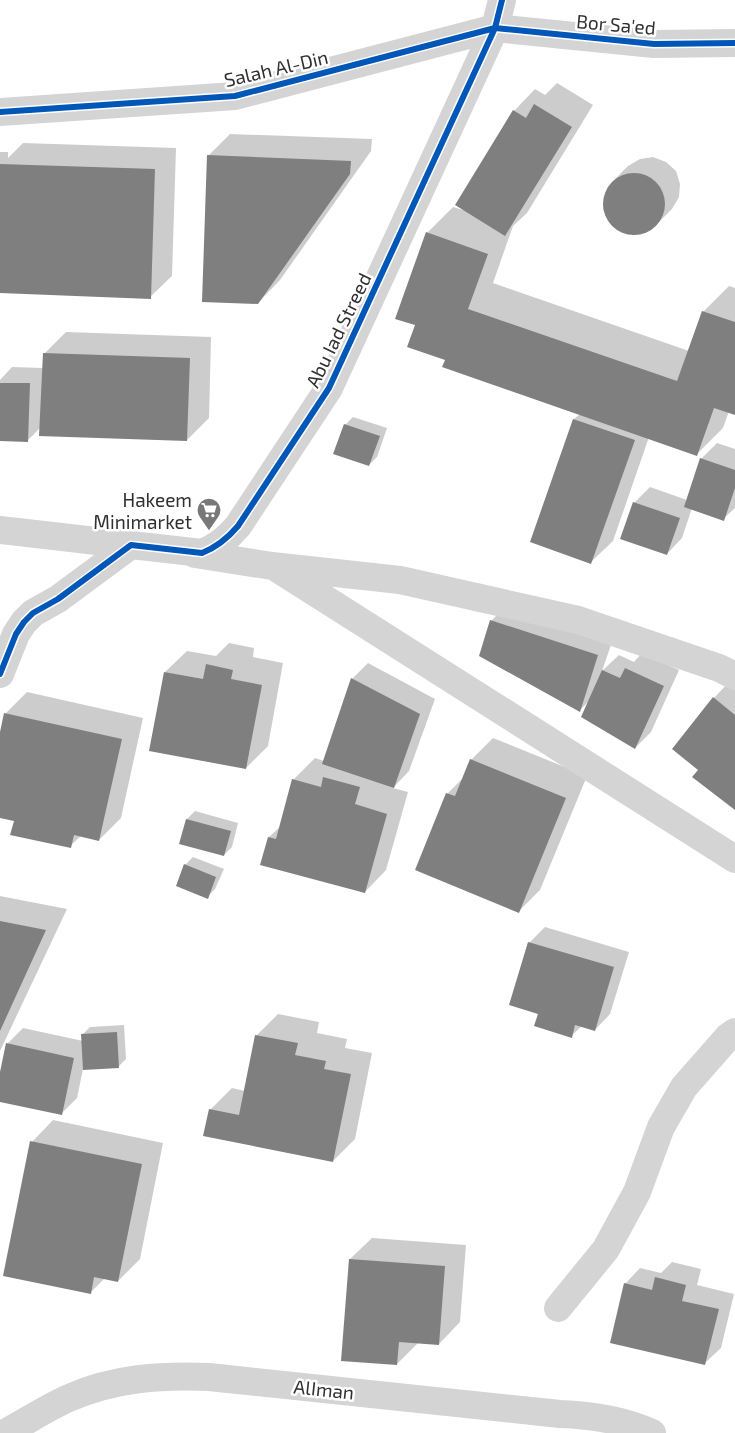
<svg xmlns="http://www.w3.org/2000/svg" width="735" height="1433" font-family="'Exo 2',sans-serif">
	<rect width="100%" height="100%" fill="#fff"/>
	<path fill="#0003" d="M557,83L593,105L527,213L513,226L493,283L689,351L703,312L729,286L735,288V414L729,411L723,428L697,454L649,437L613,541L591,562L532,542L574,419L580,414L446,360L416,325L427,233L453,207L463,210L514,111L535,89L545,95Z
		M230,134L372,139L371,151L280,280L258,303L208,156Z
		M23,143L176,148L172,276L150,297L0,292V152H8V158Z
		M653,157L666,162L676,171L680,184L679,197L672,209L656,225L644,232L630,234L618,230L608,220L603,208L605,194L612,182L628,166L640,159Z
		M66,332L211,337L209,418L187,440L41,427L28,440L0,439V380L12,367L43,368L44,354Z
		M353,417L387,428L377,457L369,465L345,425Z
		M717,443L735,449V508L723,519L692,508L682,538L667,554L634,503L650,487L687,500L701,459Z
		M507,605L613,639L602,671L619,655L634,662L642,653L679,670L651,732L635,748L589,701L579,711L491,621Z
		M229,643L254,648L253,657L283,663L268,746L246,768L165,672L187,651L216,656Z
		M368,663L435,699L409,771L393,788L408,792L386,870L365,892L262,864L269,837L281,826L293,780L315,758L324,761L352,679Z
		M729,682L735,687V808L700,769L714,698Z
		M27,692L143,718L121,818L99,840L81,836L70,846L15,820L0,817V737L5,714Z
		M493,738L587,776L540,890L519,911L447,794L464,777L471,760Z
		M195,811L238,823L232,847L224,855L187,819Z
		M193,857L224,869L215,889L207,897L185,865Z
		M0,896L67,909L0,1051Z
		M545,927L629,952L610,1014L595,1030L582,1026L571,1036L539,1013L529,943Z
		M278,1014L319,1022L317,1033L347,1039L345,1048L372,1053L355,1139L333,1161L210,1110L232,1088L245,1091L256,1036Z
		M124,1025L126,1059L118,1067L83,1069L77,1098L61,1114L0,1101V1078L8,1043L23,1028L83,1041L82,1035L90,1027Z
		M53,1120L163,1143L140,1259L118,1281L105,1278L90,1293L32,1142Z
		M372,1238L466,1245L460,1322L439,1344L419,1342L397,1364L350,1259Z
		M672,1262L701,1269L697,1285L734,1294L721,1348L705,1363L625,1284L640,1268L661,1273Z"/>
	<path fill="#7f7f7f" d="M534,104L572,127L505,236L455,205L513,110L526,118Z
		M207,155L351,161L350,174L258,304L202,302Z
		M0,164L155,169L151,299L0,293Z
		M603 204a31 31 0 1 1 62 0a31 31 0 1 1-62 0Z
		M426,232L488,254L468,309L677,381L702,311L735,322V415L714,408L697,456L442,367L445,360L407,347L415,325L395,319Z
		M43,353L190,358L187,441L39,436Z
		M0,383H30L28,442L0,441Z
		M573,419L635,440L591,564L530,542Z
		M344,424L380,436L369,466L333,454Z
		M700,458L735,470V488L724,521L684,507Z
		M633,502L680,518L667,555L620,539Z
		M490,620L598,655L580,712L479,656Z
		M206,664L233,670L231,679L262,685L246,769L149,751L164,672L203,679Z
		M625,668L664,686L635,749L581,717L602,670L620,678Z
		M351,678L420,714L394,788L322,764Z
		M713,697L735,715V810L692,777L698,770L672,749Z
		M4,713L122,739L99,841L74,835L71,848L10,835L14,821L0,818V732Z
		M470,759L566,798L519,913L415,870L446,793L455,796Z
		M323,777L360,787L355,804L387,814L365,893L260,865L268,837L276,839L292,779L321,787Z
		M186,819L231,831L224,856L179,844Z
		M184,864L216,877L208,899L176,886Z
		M0,921L46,930L0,1031Z
		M528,942L614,967L595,1031L575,1025L572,1038L534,1026L538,1014L509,1005Z
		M117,1032L119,1068L83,1070L81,1034Z
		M255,1035L298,1043L295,1055L326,1061L324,1069L351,1074L333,1162L203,1136L209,1109L239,1115Z
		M6,1043L74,1058L62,1115L0,1102V1072Z
		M30,1141L142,1164L118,1282L94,1277L91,1294L3,1276Z
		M349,1259L445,1266L439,1345L399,1342L397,1365L341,1361Z
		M655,1277L686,1285L682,1301L719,1309L705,1365L610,1343L624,1283L652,1290Z"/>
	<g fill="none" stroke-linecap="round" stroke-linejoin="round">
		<path stroke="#d4d4d4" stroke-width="28" d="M0,112L235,96L495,28L654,44L735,43
			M0,530L140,546
			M195,554L272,566L400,580L578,620L719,668L735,676
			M278,569L735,859
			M0,674L16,634L24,622L33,613L58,599L131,545L202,553C217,547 227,539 238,526L329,388L495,28L502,0
			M558,1308L606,1249L637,1192L661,1127L684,1087L728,1037L735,1032
			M5,1433C26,1422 46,1408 69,1398C114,1378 161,1375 209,1377L560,1414C591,1415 623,1420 652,1433"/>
		<defs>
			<path id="cycleway" d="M0,112L235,96L495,28L654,44L735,43
				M0,674L16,634L24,622L33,613L58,599L131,545L202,553C217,547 227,539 238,526L329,388L495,28L502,0"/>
		</defs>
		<use href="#cycleway" stroke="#fff" stroke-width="9"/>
		<use href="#cycleway" stroke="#0057b8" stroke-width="6"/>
	</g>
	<defs>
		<symbol id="supermarket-pin" viewBox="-11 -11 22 30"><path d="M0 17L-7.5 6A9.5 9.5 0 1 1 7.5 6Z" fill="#787878" stroke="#fff"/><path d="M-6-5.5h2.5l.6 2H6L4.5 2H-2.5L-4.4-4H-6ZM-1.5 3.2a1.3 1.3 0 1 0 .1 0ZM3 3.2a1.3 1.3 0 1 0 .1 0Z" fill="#fff"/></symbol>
	</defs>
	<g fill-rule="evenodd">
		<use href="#supermarket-pin" x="195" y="496" width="28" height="38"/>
	</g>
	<g text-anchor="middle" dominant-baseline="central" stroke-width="5" stroke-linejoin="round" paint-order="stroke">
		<g font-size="19" fill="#303030" stroke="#fff">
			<text transform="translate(616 24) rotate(5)">Bor Sa'ed</text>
			<text transform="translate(276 68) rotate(-13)">Salah Al-Din</text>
			<text transform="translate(338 330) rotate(-64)">Abu Iad Streed</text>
			<text transform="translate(324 1389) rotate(6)">AlIman</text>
		</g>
		<g font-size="19" fill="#303030" stroke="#fff" text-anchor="end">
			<text x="192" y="499">Hakeem<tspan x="192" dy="22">Minimarket</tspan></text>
		</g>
	</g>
</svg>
